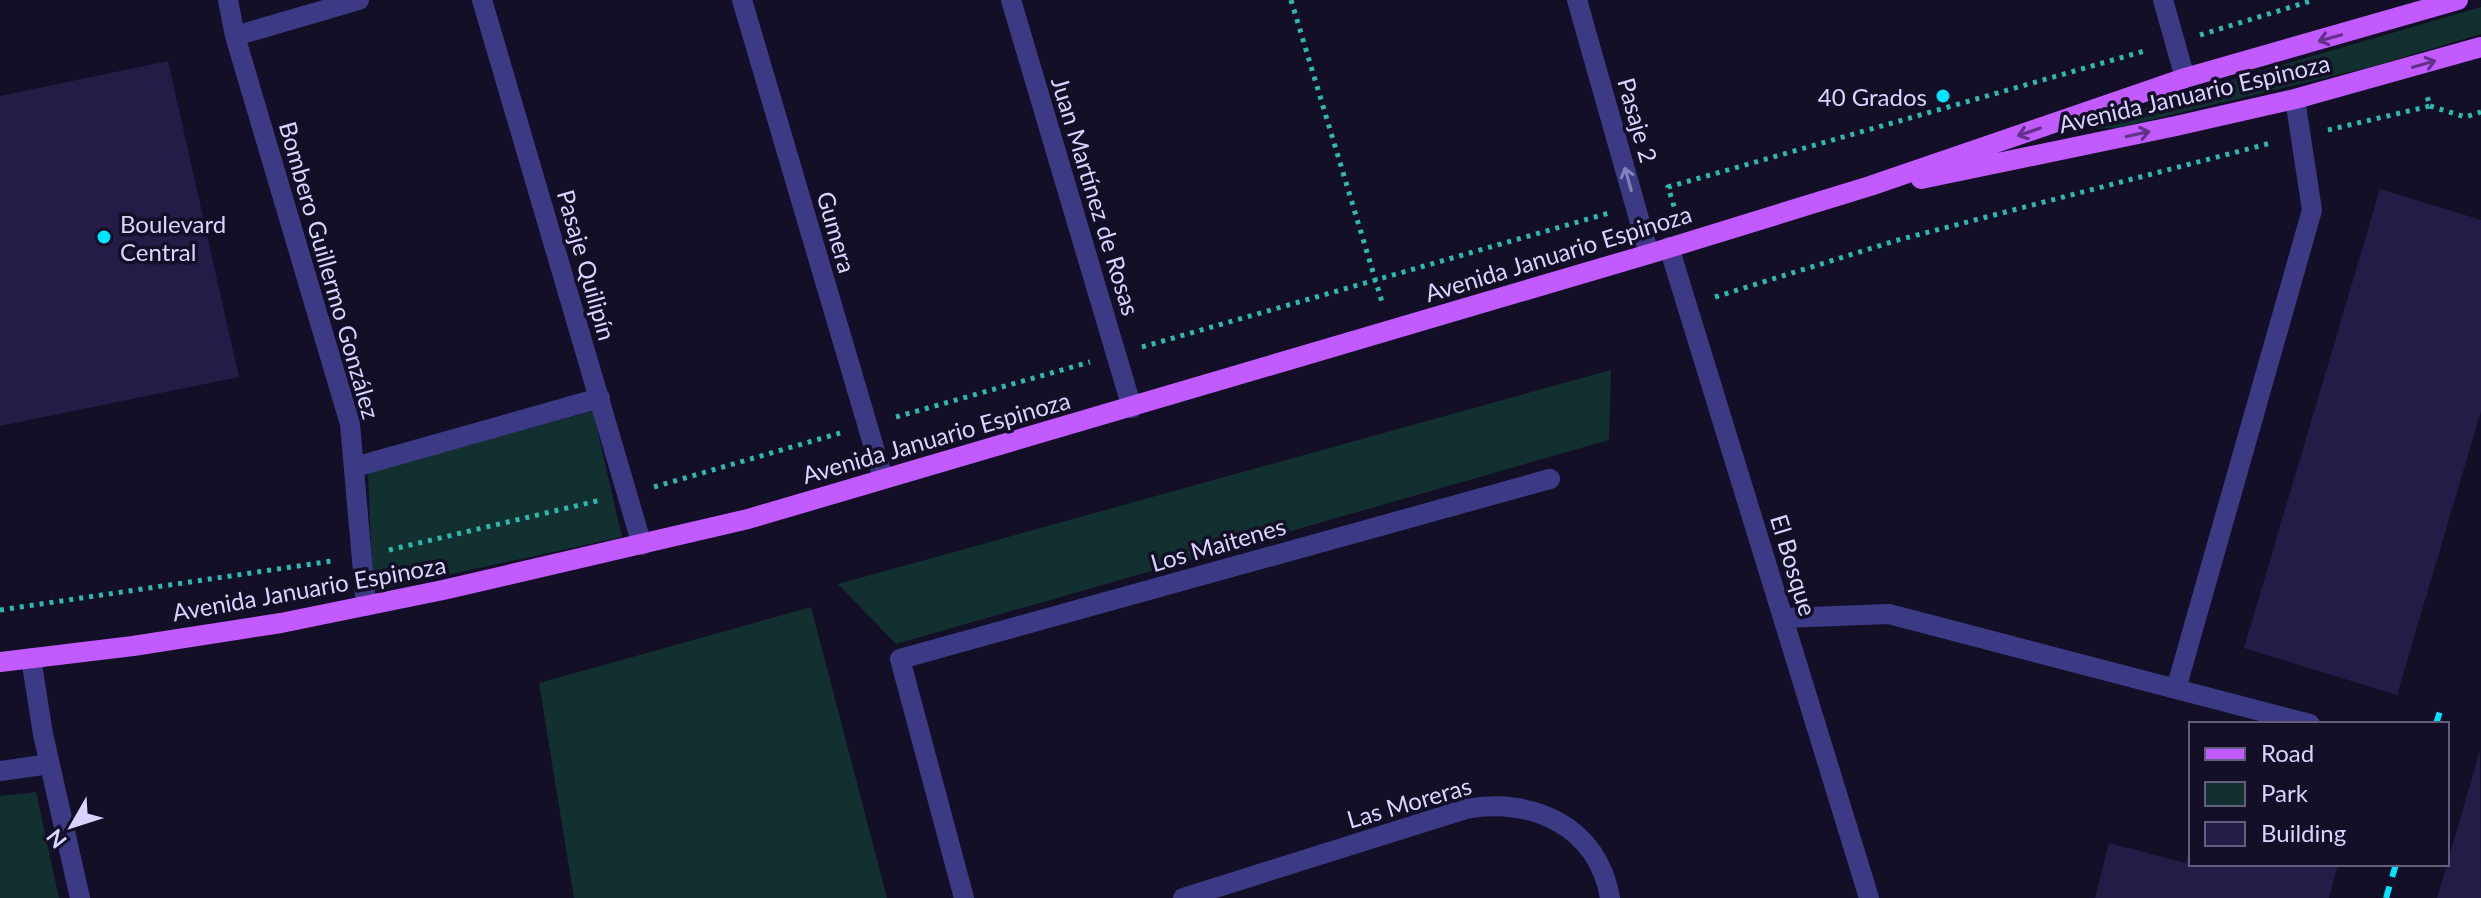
<svg xmlns="http://www.w3.org/2000/svg" width="2481" height="898" font-family="Lato,sans-serif">
	<rect width="100%" height="100%" fill="#130f26"/>
	<path fill="#12302f" d="M2481,7V34L2374,66L2117,128L2092,129L2192,91Z
		M1611,370L1609,440L896,644L838,584Z
		M593,411L622,537L373,591L368,472Z
		M811,607L887,898H574L539,683Z
		M36,792L59,898H0V796Z"/>
	<path fill="#241b47" d="M168,61L239,377L0,426V96Z
		M2380,189L2481,220V411L2397,695L2244,648Z
		M2480,750L2481,898H2437L2447,864Z
		M2109,843L2186,863L2191,847V864H2338L2329,898H2095Z"/>
	<g fill="none" stroke-linecap="round" stroke-linejoin="round">
		<path stroke="#2fb8b0" stroke-width="5" stroke-dasharray="4 6" stroke-linecap="butt" d="M1291,0L1382,302
			M2200,35L2314,0
			M2430,106L2465,117L2481,112
			M2328,130L2430,106L2426,93
			M1677,216L1668,187L2148,50
			M1715,297L1898,240L2271,143
			M1142,347L1609,213
			M896,417L1090,362
			M654,487L840,433
			M389,550L601,500
			M0,610L332,561"/>
		<path stroke="#3d3a85" stroke-width="20" d="M228,0L235,36L350,424L366,606
			M482,0L642,545
			M742,0L883,478
			M1011,0L1132,408
			M1577,0L1649,254
			M2163,0L2185,78
			M235,36L359,0
			M1669,247L1869,898
			M355,467L600,398
			M1783,618L1889,614L2310,724
			M31,658L43,734L80,898
			M2176,689L2312,210L2295,99
			M0,771L50,764
			M964,898L900,659L1550,479
			M1183,898L1466,809C1532,797 1598,826 1610,898"/>
		<path stroke="#c25bff" stroke-width="20" d="M1921,179L2176,126L2295,99L2481,47
			M0,662L133,646L281,623L443,590L748,519L1649,254L1870,186L2185,78L2458,0"/>
		<path stroke="#00e5ff" stroke-width="6" stroke-dasharray="12 10" stroke-linecap="butt" d="M2436,724L2442,705
			M2386,898L2396,864"/>
	</g>
	<defs><path id="oneway-shaft" d="M-6 0H5M1.5-3L5.5 0L1.5 3" fill="none" stroke-width="1.6" stroke-linecap="round" stroke-linejoin="round" transform="scale(2)"/></defs>
	<g stroke="#623188">
		<use href="#oneway-shaft" transform="translate(2330 38) rotate(164)"/>
		<use href="#oneway-shaft" transform="translate(2424 64) rotate(-16)"/>
		<use href="#oneway-shaft" transform="translate(2029 132) rotate(161)"/>
		<use href="#oneway-shaft" transform="translate(2138 134) rotate(-12)"/>
	</g>
	<use stroke="#837fbc" href="#oneway-shaft" transform="translate(1628 179) rotate(-106)"/>
	<g fill="#00e5ff" stroke="#130f26" stroke-width="3">
		<circle cx="1943" cy="96" r="8"/>
		<circle cx="104" cy="237" r="8"/>
	</g>
	<g text-anchor="middle" dominant-baseline="central" stroke-width="7" stroke-linejoin="round" paint-order="stroke">
		<g font-size="24" fill="#d9d4ff" stroke="#130f26">
			<text transform="translate(2194 93) rotate(-13)">Avenida Januario Espinoza</text>
			<text transform="translate(1638 120) rotate(74)">Pasaje 2</text>
			<text transform="translate(1096 196) rotate(73)">Juan Martínez de Rosas</text>
			<text transform="translate(837 232) rotate(74)">Gumera</text>
			<text transform="translate(1558 253) rotate(-17)">Avenida Januario Espinoza</text>
			<text transform="translate(587 265) rotate(74)">Pasaje Quilipín</text>
			<text transform="translate(330 270) rotate(74)">Bombero Guillermo González</text>
			<text transform="translate(936 437) rotate(-16)">Avenida Januario Espinoza</text>
			<text transform="translate(1218 544) rotate(-16)">Los Maitenes</text>
			<text transform="translate(1794 565) rotate(73)">El Bosque</text>
			<text transform="translate(309 588) rotate(-10)">Avenida Januario Espinoza</text>
			<text transform="translate(1409 802) rotate(-16)">Las Moreras</text>
		</g>
		<g font-size="24" fill="#d9d4ff" stroke="#130f26" text-anchor="end">
			<text x="1927" y="96">40 Grados</text>
			<text x="120" y="223" text-anchor="start">Boulevard<tspan x="120" dy="28">Central</tspan></text>
		</g>
	</g>
	<rect x="2189" y="722" width="260" height="144" fill="#130f26" stroke="#625e7d" stroke-width="2"/>
	<rect x="2205" y="748" width="40" height="12" fill="#c25bff" stroke="#625e7d" stroke-width="2"/>
	<text x="2261" y="762" font-size="24" fill="#d9d4ff">Road</text>
	<rect x="2205" y="782" width="40" height="24" fill="#12302f" stroke="#625e7d" stroke-width="2"/>
	<text x="2261" y="802" font-size="24" fill="#d9d4ff">Park</text>
	<rect x="2205" y="822" width="40" height="24" fill="#241b47" stroke="#625e7d" stroke-width="2"/>
	<text x="2261" y="842" font-size="24" fill="#d9d4ff">Building</text>
	<g transform="translate(72 826) rotate(231)" stroke="#130f26" stroke-width="6" paint-order="stroke">
	<path d="M0-6L14 30L0 20L-14 30Z" fill="#d9d4ff"/>
	<text y="-12" font-size="22" font-weight="bold" text-anchor="middle" fill="#d9d4ff">N</text>
	</g>
</svg>
